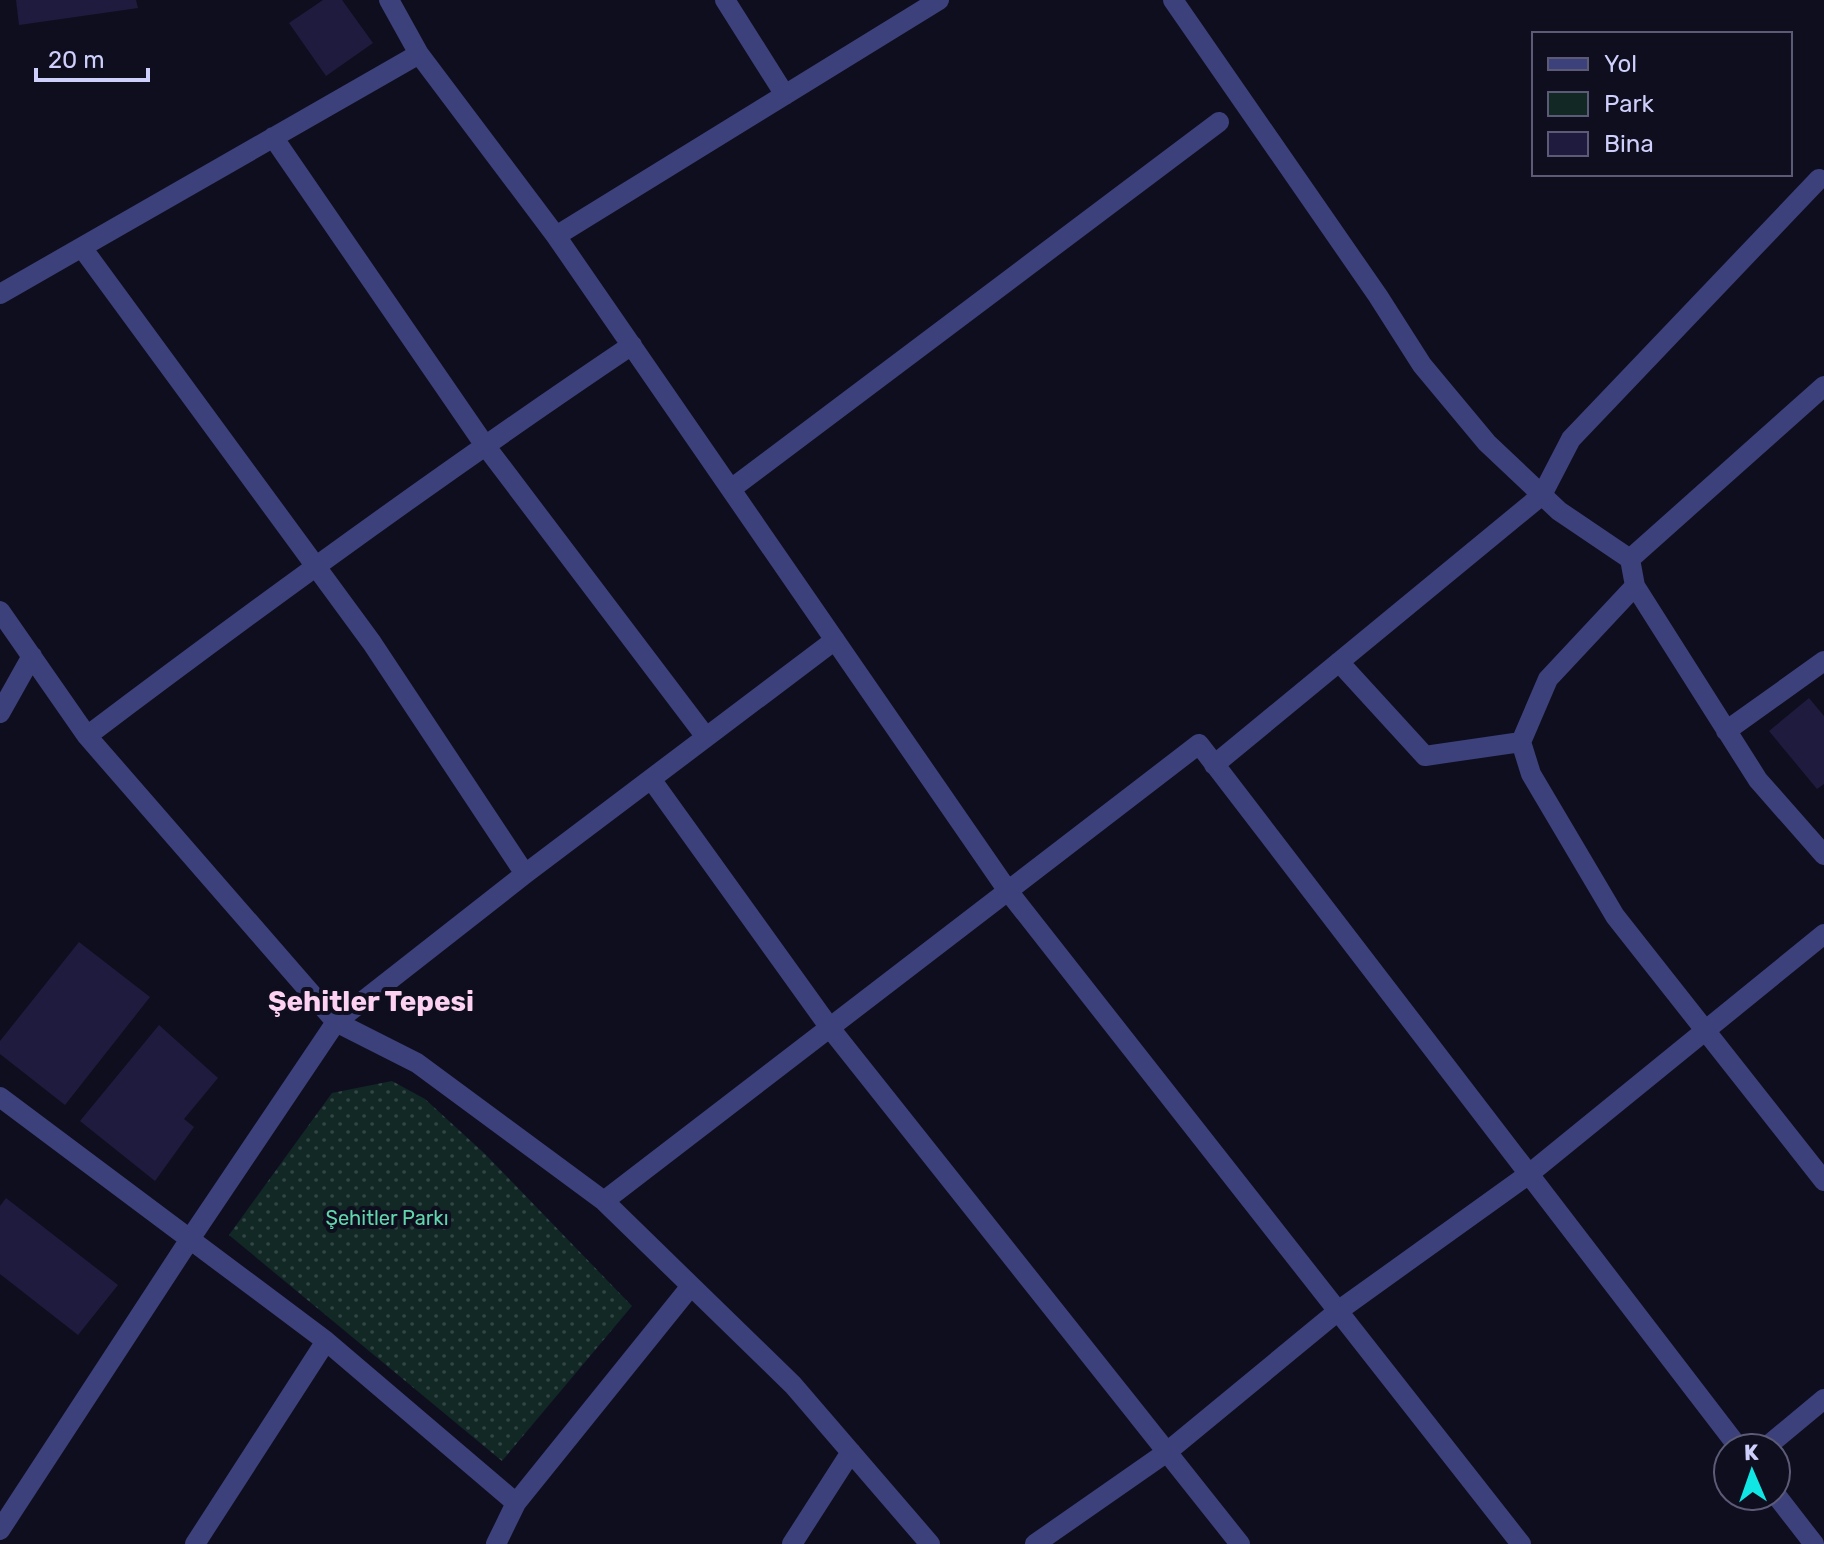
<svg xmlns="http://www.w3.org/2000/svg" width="1824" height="1544" font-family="Rubik,sans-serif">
	<defs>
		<pattern id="green-dots" width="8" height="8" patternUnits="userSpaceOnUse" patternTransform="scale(2)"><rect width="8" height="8" fill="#112825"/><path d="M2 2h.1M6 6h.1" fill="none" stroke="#334646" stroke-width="1.8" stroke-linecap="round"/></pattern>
	</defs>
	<rect width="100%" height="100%" fill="#0f0e1f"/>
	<path fill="url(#green-dots)" d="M392,1081L425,1099L485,1154L632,1306L502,1461L229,1235L332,1093Z"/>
	<path fill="#1f1b3e" d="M16,0H136L138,8L19,25Z
		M323,0H342L373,43L326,76L289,23Z
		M1809,698L1824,716V784L1817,789L1769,731Z
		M79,942L150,997L65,1105L0,1054V1041Z
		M159,1025L218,1078L184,1119L194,1127L155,1181L80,1121Z
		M6,1198L118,1285L78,1335L0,1274V1206Z"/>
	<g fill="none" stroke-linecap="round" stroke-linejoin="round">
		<path stroke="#3c417b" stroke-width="20" d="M389,0L419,54L556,236L1008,891L1521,1544
			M725,0L785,95
			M1173,0L1378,296L1422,365L1487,443L1559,511L1630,559L1635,586L1758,780L1824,855
			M273,137L484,444L706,737
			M556,236L939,0
			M83,249L372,643L525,874
			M0,294L419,54
			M731,489L1219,122
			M1630,559L1824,386
			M1635,586L1548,679L1521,742L1531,774L1615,916L1824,1181
			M0,611L87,736L336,1022L417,1063L604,1201L793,1385L930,1544
			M1339,662L1425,756L1521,742
			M0,713L32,656
			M1726,731L1824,661
			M87,736C266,601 446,470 632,345
			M1214,765L1542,495L1571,439L1819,179
			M651,779L830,1028L1240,1544
			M0,1097L326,1341L516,1503
			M604,1201L1199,744L1739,1448
			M1765,1448L1824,1399
			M1776,1495L1814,1544
			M0,1530L190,1239L336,1022L525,874L835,640
			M195,1544L326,1341
			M496,1544L516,1503L691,1286
			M792,1544L851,1452
			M1035,1544L1167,1452L1338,1311L1529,1174L1824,934"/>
	</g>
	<g text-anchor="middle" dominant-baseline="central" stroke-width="8" stroke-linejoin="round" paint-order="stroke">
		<g font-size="20" fill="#61d6ac" stroke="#0f0e1f">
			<text x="387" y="1218">Şehitler Parkı</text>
		</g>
		<g font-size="28" font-weight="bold" fill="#fcd1f1" stroke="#0f0e1f">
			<text x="371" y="1001">Şehitler Tepesi</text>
		</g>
	</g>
	<rect x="1532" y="32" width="260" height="144" fill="#0f0e1f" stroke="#5c5b77" stroke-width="2"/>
	<rect x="1548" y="58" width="40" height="12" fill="#3c417b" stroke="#5c5b77" stroke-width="2"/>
	<text x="1604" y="72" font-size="24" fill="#cfcffc">Yol</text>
	<rect x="1548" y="92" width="40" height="24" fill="#112825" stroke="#5c5b77" stroke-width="2"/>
	<text x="1604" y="112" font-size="24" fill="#cfcffc">Park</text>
	<rect x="1548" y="132" width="40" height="24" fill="#1f1b3e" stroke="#5c5b77" stroke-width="2"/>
	<text x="1604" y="152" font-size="24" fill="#cfcffc">Bina</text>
	<g transform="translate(1752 1472) rotate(358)"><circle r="38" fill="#0f0e1f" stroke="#5c5b77" stroke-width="2"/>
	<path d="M0-6L14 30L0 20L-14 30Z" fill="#10e7e5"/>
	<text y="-12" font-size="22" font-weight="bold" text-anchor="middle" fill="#cfcffc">K</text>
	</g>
	<path d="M36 68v12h112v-12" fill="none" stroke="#cfcffc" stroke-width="4"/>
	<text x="48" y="68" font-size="24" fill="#cfcffc" stroke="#0f0e1f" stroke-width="6" paint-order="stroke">20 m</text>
</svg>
